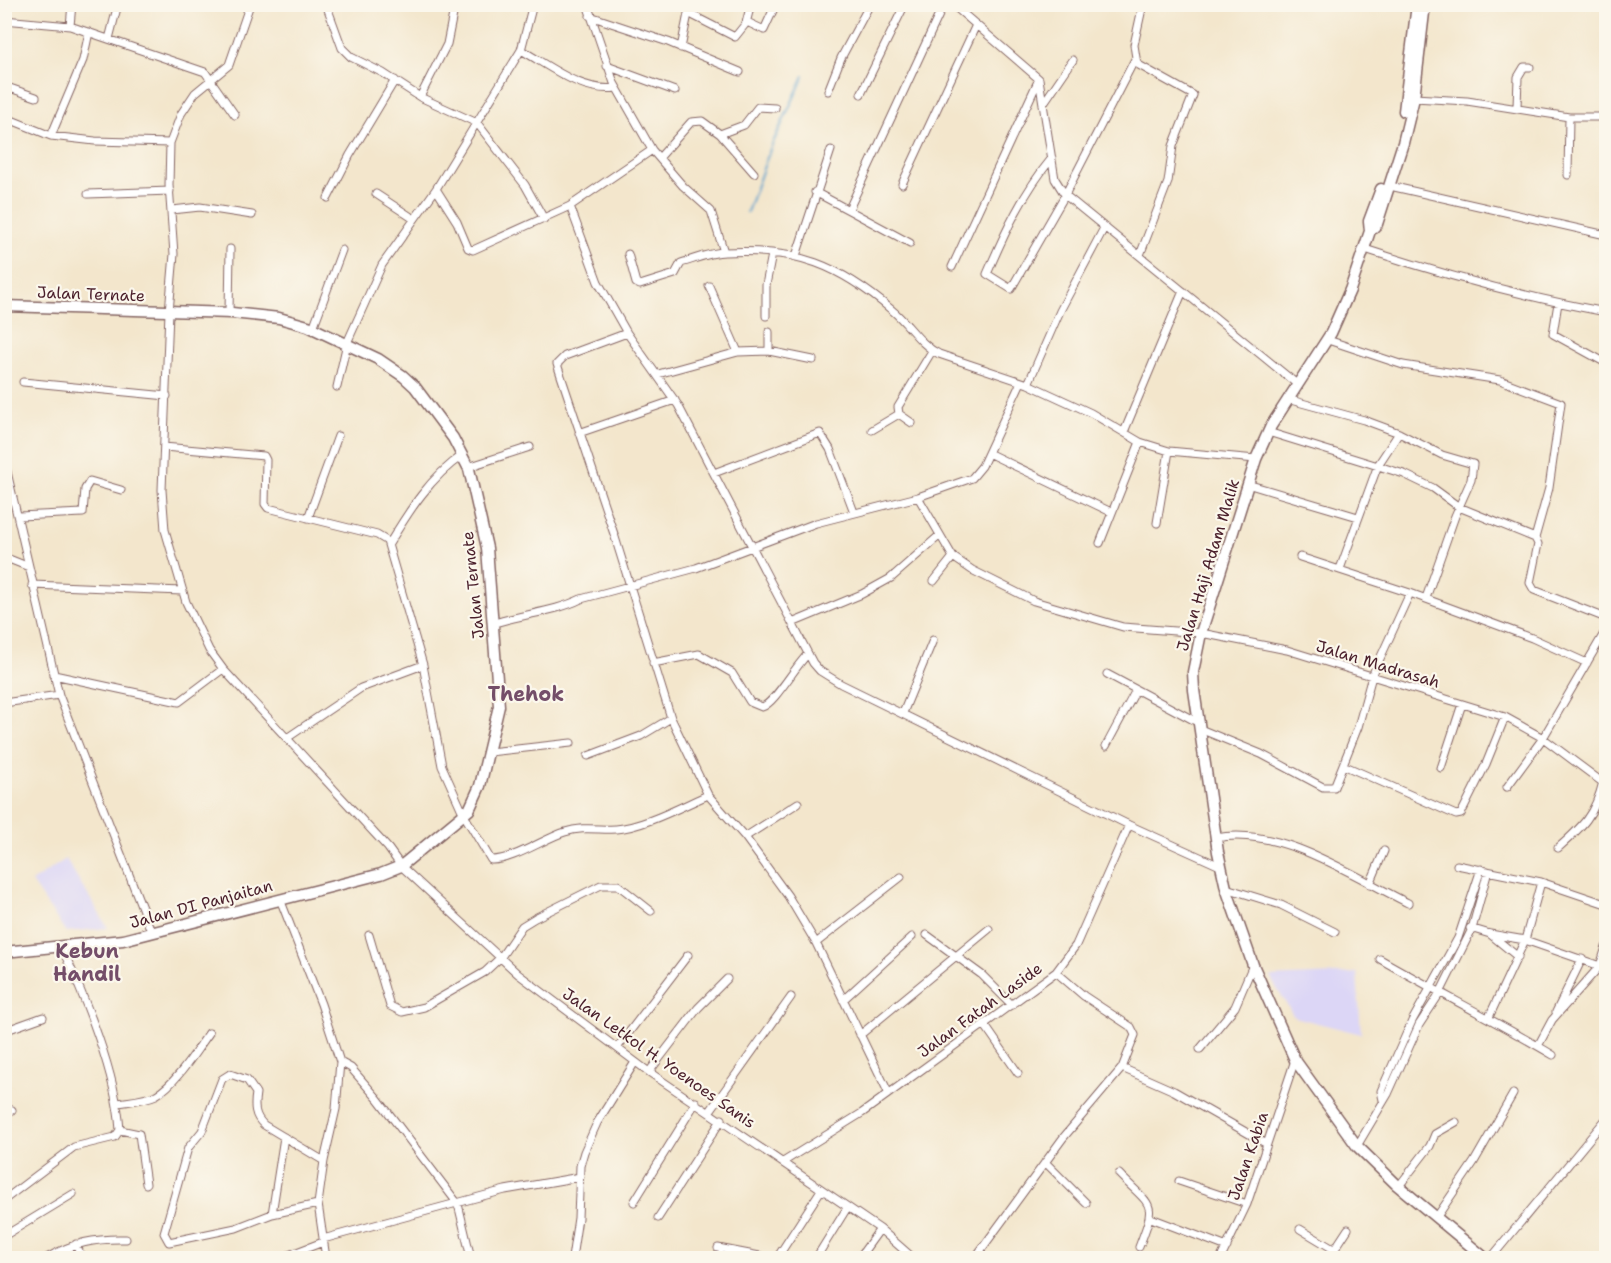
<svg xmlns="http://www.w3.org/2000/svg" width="1611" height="1263" font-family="'Shantell Sans',sans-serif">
	<rect width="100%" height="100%" fill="#fbf7ec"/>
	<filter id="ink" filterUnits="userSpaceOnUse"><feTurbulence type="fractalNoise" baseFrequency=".0167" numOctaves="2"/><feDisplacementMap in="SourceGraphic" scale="12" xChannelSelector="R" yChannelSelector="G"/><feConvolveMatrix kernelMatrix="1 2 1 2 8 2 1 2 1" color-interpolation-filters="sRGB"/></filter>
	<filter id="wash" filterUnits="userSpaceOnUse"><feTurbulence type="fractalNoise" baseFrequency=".008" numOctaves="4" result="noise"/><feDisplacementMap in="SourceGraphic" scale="24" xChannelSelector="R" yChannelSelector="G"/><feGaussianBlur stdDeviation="1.35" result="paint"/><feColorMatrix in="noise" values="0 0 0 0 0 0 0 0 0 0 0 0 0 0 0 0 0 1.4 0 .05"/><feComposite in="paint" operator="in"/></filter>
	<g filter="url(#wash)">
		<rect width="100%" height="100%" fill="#f3e6cc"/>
		<path fill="#dcd6f6" d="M66,859L108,928L66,932L31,882Z
			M1357,973L1361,1034L1294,1017L1270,977Z"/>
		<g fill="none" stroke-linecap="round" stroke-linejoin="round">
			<path stroke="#58a1cf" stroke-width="2" d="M747,212L771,147L804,76"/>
		</g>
	</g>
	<g filter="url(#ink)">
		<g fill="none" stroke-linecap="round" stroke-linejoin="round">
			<defs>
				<path id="street" d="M250,4L229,65L195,93L181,114L170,143L169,185L174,254L169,312L162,490L165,530L186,602L209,650L223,669L388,848L401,866L518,974L649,1072L880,1229L913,1258
					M326,4L342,48L351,57L383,73L420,97L477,123L525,185L544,219
					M587,4L614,83L652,150L570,206L598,282L627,333L678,405L813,663L820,671L841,684L1129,825L1220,866
					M952,4L1039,79L1055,179L1065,195L1298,385
					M688,13L735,37L747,22L764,30L776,4
					M590,16L668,42L740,72
					M4,20L70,26L205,72L235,115
					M746,23L751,4
					M70,26L72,4
					M109,39L118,4
					M681,48L690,4
					M521,50C550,66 582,93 616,88
					M607,66L675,91
					M4,86L36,97
					M828,91L841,58L870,4
					M861,94L905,4
					M420,97L447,44L455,4
					M1414,98L1467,101L1569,117H1606
					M1043,104L1073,60
					M1517,107L1518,77L1524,67H1530
					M4,117L51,136L95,141L170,143
					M720,134L744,125L758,107L775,108
					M51,136L83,60L89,32
					M652,150L683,186L711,211L724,252
					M660,157L691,122L702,121L720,134L754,173
					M1052,158C1023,193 1005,232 987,274L1011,289L1065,195L1135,59
					M1568,175L1569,117
					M902,184L976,25
					M1390,186L1606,235
					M436,189L457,222L468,248L473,250L570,206
					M815,192L910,243
					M88,194L170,191
					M376,194L414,219
					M328,198L350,155L395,80
					M849,209L944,4
					M172,210L200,207L252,215
					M1365,249C1444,275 1524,297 1606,312
					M628,254L636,283L640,285L675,274L681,263C695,259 711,252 725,252C797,248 839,265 893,311C909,324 920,345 939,354L1028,384L1091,413L1140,442L1169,451L1256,459
					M1140,255L1168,182L1173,146L1193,95L1137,64L1134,45L1143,4
					M796,256L831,150
					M952,267L1039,79
					M709,286L738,352
					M1558,303L1553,334L1606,363
					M229,313L230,249
					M766,316V285L772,254
					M313,328L342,250
					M627,333L565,356L557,364L614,534L671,718L708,795L745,837L788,896L816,943L888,1092
					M1328,340L1403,365L1500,380L1561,403L1549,488L1535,538
					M769,351V332
					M658,374L738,352L769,351L813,360
					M23,382L167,396
					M1028,384L1060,311L1104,228
					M337,387L347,343L382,265L436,189L521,50L533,4
					M1287,399L1364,420L1399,433L1442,455L1473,464L1471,480L1455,516L1426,598
					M912,423L899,414L898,407L932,351
					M872,430L899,414
					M1124,432L1183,291
					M1268,432L1404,474L1433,488L1459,507L1535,538L1538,544L1530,583L1534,590L1606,618
					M579,433L675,400
					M164,447L264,456L266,460L265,504L268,508L377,535L387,541L423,665L442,766L464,815L491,860C512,861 545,838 565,832C583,826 599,830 616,829C644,827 682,806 708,795
					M988,453L1111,512
					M4,459L59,695L151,931
					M468,467L530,447
					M714,473L820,433L830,449L854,512
					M1247,484L1358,517
					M918,497L953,557L972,570L1034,601L1123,627L1201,633L1287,650L1505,717L1543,738L1606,785
					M19,516L83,513L85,489L90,481L121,490
					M308,518L338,436
					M1157,523L1169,451
					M1100,543L1140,442
					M389,544C409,511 430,477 463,455
					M4,557L29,567
					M1300,557L1410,593
					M1340,569L1378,465L1399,433
					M934,581L953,557
					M32,585L182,591
					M792,623L862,594L891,578L940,535
					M492,624C521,614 555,612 581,599L696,568L816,523L918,497L972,478L982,466L1021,382
					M653,663L699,654L732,673L750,702L762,707C775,703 795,666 808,654
					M1107,674L1199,723
					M54,675L179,702L223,669
					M4,703L59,695
					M903,713L933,640
					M1200,729L1261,754L1323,787H1334L1358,727L1372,676L1410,593L1532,638L1587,663
					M287,738L361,688L423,665
					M1106,746L1136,690
					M489,752L571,743
					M588,756L641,736L671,718
					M1343,765L1456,815L1461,814L1486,764L1505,717
					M1441,768L1462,704
					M1507,787L1543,738L1606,630
					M745,837L798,803
					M1216,838C1279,825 1353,876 1408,903
					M1558,848C1582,827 1595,815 1603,782
					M1457,865L1541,882L1606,904
					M1370,884L1384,851
					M1226,888L1281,905L1335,932
					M280,899L321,1004L340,1062L336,1109L324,1161L318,1204L326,1258
					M1470,928L1490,934L1525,940L1600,966
					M1490,934L1518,957
					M369,935L390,1006L402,1012L424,1007L485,972L501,957L522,926L535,918L601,885H618L651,911
					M927,935L982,975L1012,1005
					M816,943L901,877
					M1380,959C1437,992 1496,1021 1553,1055
					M843,1000L912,937
					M1556,1012L1582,959
					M1489,1017L1525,940L1541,882
					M984,1024L1018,1073
					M4,1031L43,1017
					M860,1035L989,929
					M1538,1046L1552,1020L1600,966L1606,947
					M617,1048L688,955
					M1200,1049L1235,1007L1253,965
					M340,1062L351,1068L378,1099L458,1204L471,1258
					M1122,1068L1174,1091L1265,1143
					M649,1072L698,1008L727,979
					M1383,1100L1381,1091L1412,1021L1458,938L1481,869
					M118,1103C130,1101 145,1100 156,1095C176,1084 196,1051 209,1033
					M710,1111L791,997
					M4,1115L12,1110
					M120,1130L139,1134L146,1184
					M1357,1146L1388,1094L1419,1025L1440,993L1472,929L1488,871
					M783,1162L862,1113L1056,972L1076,945L1129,825
					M1045,1162L1086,1203
					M1119,1174C1153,1209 1157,1200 1139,1247
					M1179,1181L1247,1204
					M1399,1186L1430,1146L1435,1134L1456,1122
					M4,1200L74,1147L115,1137L120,1130C116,1073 86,1001 62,948
					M634,1202L696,1102
					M318,1204L272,1214L236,1228L169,1242L164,1233L188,1148L202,1131L222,1079L230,1074L247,1080L256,1093C254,1106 254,1116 264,1125L324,1161
					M272,1214L284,1137
					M658,1218L722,1119
					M1151,1218L1227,1247
					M1436,1218L1474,1162L1513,1094
					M1300,1229L1335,1250
					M4,1236L73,1194
					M323,1239L505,1190L580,1177
					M76,1244L82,1258
					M718,1248L770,1258
					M47,1258C73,1243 95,1238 126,1239
					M281,1258L323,1242
					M572,1258L578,1218L580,1166L584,1152L597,1123L635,1062
					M777,1258L821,1190
					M816,1258L847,1208
					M859,1258L880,1229
					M975,1258L1063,1138L1122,1068L1135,1035L1131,1027L1084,996L1056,972
					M1221,1258L1247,1204L1295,1060
					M1329,1258L1348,1229
					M1491,1258L1606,1119"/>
				<path id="secondary" d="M1425,4L1414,98L1403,143L1377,224L1370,231L1350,290L1331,333L1271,426L1256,459L1201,633L1193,672L1194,690L1218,852L1226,888L1253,965L1295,1060L1357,1146L1397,1185L1485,1258
					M1404,111L1417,4
					M1370,231L1369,221L1381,189
					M4,306L232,313L279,318L308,326L378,359L403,376L415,387L453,438L469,469L487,548L499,706L480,786L469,810L401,866L381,874L123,940L4,952"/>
			</defs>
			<use href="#street" stroke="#856563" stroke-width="9"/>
			<use href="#secondary" stroke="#856563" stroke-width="13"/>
			<use href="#street" stroke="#fff" stroke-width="7"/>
			<use href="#secondary" stroke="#fff" stroke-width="10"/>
		</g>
	</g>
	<g text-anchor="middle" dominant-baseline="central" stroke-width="4.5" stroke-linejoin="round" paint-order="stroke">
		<g font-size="16" fill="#4a1f2b" stroke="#fbf7ec">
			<text transform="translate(91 294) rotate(2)">Jalan Ternate</text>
			<text transform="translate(1208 565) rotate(-73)">Jalan Haji Adam Malik</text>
			<text transform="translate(473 585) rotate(-96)">Jalan Ternate</text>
			<text transform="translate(1378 664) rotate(17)">Jalan Madrasah</text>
			<text transform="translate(201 904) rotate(-15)">Jalan DI Panjaitan</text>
			<text transform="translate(980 1010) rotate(-36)">Jalan Fatah Laside</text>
			<text transform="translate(659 1058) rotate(35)">Jalan Letkol H. Yoenoes Sanis</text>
			<text transform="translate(1248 1156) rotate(-71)">Jalan Kabia</text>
		</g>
		<g font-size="20" font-weight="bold" fill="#744e69" stroke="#fbf7ec">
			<text x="526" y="694">Thehok</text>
			<text x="87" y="951">Kebun<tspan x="87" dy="23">Handil</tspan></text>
		</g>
	</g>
	<rect width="1611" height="1263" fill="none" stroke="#fbf7ec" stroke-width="24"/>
</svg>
